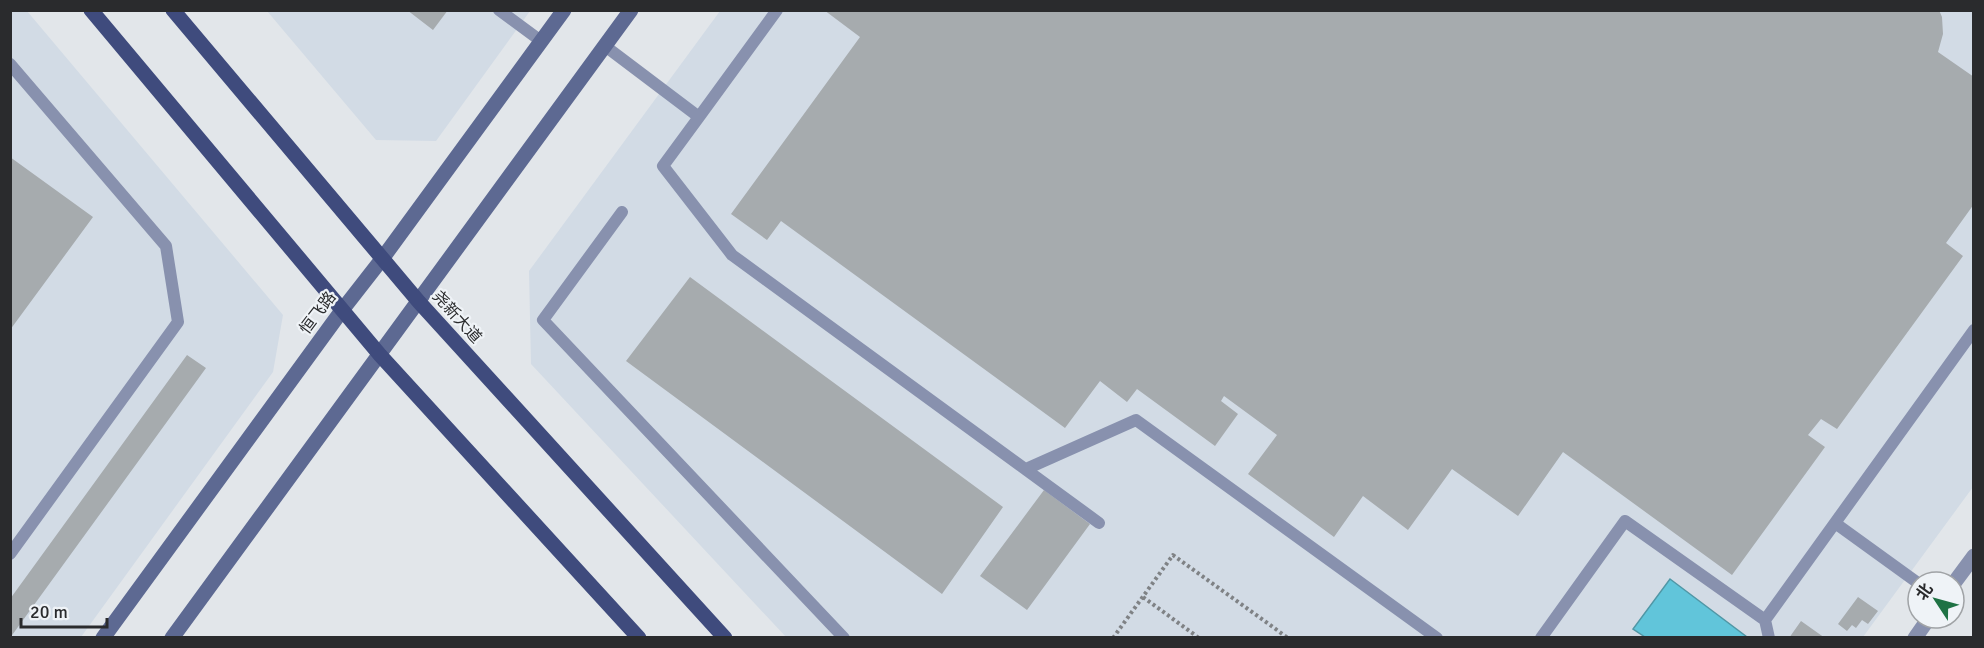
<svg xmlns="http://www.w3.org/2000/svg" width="1984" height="648" font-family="Signika,'Noto Sans SC',sans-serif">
	<rect width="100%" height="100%" fill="#e2e6ea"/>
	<path fill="#d2dbe5" d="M10,11H27L283,315L273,372L81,637H11Z
		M267,11H530L436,141L376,140Z
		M720,11H1973V487L1863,637H786L531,364L529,271Z"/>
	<path fill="#61c5da" stroke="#5097a6" stroke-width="1.5" d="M1670,579L1747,637H1645L1633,629Z"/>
	<path fill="#a6abae" d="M407,10H448L433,30Z
		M824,10H1939L1942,17L1943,34L1938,52L1974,77V204L1946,243L1963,256L1837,429L1821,419L1808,435L1825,447L1732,575L1563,452L1518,516L1452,469L1408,530L1363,496L1334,537L1248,474L1277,435L1224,396L1221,401L1238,414L1215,446L1137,389L1127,402L1100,381L1065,428L781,221L767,240L731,214L860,37Z
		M10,157L93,217L10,330Z
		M690,277L1003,507L942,594L626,361Z
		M187,355L206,368L10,638V599Z
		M1044,490L1090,524L1027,610L980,576Z
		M1858,597L1878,611L1868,624L1862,620L1856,628L1852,625L1847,631L1838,624Z
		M1801,621L1825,638H1789Z"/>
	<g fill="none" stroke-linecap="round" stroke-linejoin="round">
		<path stroke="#7f8285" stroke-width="4" stroke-dasharray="3 3" stroke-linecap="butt" d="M1143,597L1199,638
			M1113,638L1173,555L1288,638"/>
		<path stroke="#8891ae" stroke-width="12" d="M499,10L541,41
			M605,46L699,117L663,166L732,255L1099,523
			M10,64L166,246L178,322L10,554
			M699,117L777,10
			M622,212L543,320L844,638
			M1026,469L1136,420L1437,638
			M1835,523L1918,583
			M1765,620L1769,638
			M1541,638L1625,521L1765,620L1974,330"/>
		<path stroke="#8891ae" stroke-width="15" d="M1954,583L1974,556
			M1915,638L1929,618"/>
		<path stroke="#5d6992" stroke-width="15" d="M103,638L343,309L382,259L564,10
			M172,638L631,10"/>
		<path stroke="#3f4b7d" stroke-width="15" d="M91,10L380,355L639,638
			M173,10L419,302L725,638"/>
	</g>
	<g text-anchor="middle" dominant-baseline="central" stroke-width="4.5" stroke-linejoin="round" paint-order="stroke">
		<g font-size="16" fill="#2a2b2d" stroke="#eff3f7">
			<text transform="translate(318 313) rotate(-53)">恒飞路</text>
			<text transform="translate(457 317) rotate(48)">尧新大道</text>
		</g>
	</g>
	<rect width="1984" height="648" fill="none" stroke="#2a2b2d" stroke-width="24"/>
	<g transform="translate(1936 600) rotate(306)"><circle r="28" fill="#eff3f7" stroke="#a0a3a6" stroke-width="1.5"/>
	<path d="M0-4.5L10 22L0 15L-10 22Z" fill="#1e7244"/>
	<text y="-9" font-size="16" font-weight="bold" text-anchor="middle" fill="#2a2b2d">北</text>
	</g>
	<path d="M21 618v9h86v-9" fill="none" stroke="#2a2b2d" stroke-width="3"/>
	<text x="30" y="618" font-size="18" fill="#2a2b2d" stroke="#eff3f7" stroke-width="4.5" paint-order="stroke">20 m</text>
</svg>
